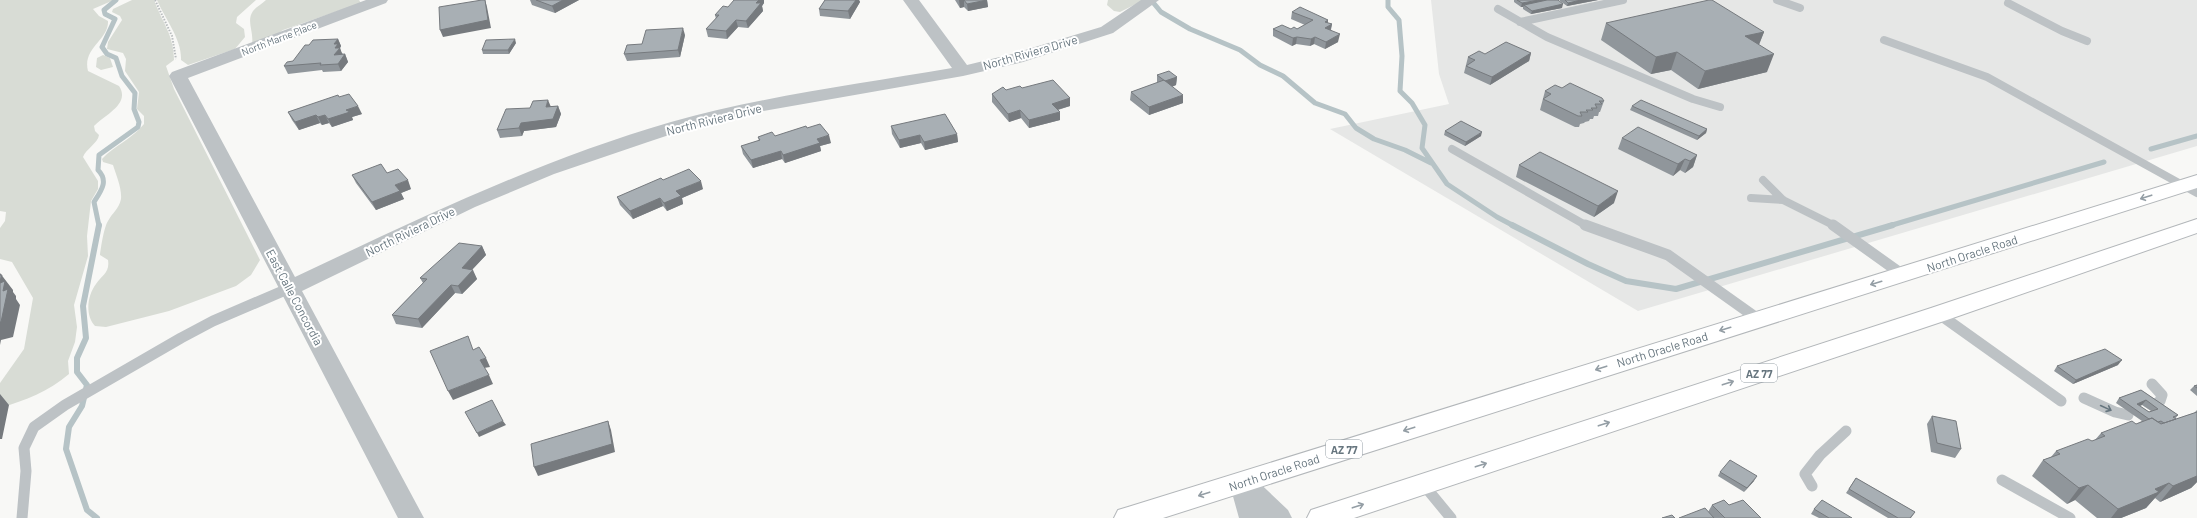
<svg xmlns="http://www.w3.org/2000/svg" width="2197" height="518" font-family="Barlow,sans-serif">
	<rect width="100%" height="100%" fill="#f8f8f6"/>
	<path fill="#e6e7e6" d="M1431,0H2197V146L1638,311L1330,129L1449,104L1439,74Z"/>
	<path fill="#d8dcd5" d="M0,0H114L93,9L99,16L108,21C109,40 82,48 88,71L119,86C131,104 104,115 94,126L95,131L99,135C98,143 86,149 83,157L98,181V189L91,201L87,236L88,256L74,305L77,327L75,342L68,361L69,374C48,392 26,400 0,408V383L24,349L33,298L12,262L0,259V228L5,221L6,212L0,211Z
		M132,0H154C162,22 174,35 174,60L166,66L174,89L260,260L251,275L236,286L169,311L106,327L95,326C85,315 87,296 96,284C102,275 110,273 108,260L100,255C101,247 104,227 108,221C112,213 119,209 121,199C122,188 116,175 113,165L103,162L102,159C115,145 132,139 144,124V116L137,109L139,92L125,71L126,59L123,53L107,49L108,42L122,20L120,16L112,12L113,9Z
		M157,0H256L237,17L236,23L244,29L245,37L235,49L188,65L181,60C182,39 165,19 157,0Z
		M266,0H359L361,3L283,30L273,37L252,43C254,32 246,21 253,11C256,7 262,4 266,0Z
		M1108,0H1144L1120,12L1114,11L1107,5Z
		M103,55L110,58L113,67L101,70L96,67L97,58Z"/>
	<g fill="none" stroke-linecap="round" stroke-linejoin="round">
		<path stroke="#b6c3c6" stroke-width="5" d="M1151,0L1161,12L1190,29L1240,50L1260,65L1283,76L1315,103L1345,114L1356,128L1374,139L1405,150L1431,163
			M1388,0V7L1399,20L1402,56L1400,91L1412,103L1425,125L1422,148L1447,184L1497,217L1514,226
			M2151,149L2197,136
			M99,226L94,202C101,191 109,181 98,170L99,155L138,127L139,122L134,109L135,93L122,76L116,58L107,54L102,47L115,19L105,14L104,10L116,0
			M1889,226L2104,162"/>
		<path stroke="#b6c3c6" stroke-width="6" d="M1512,225L1588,264L1626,281L1676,289L1893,225
			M97,518L87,510L66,449L69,427L82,406L87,385L77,372V358L86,338L83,306L99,225"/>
		<defs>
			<path id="trunk" d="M2197,175V188L1163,518H1114L1118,510L1128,507Z
				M2197,219V233L1947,320L1354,518H1307L1311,510L1931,308Z"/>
		</defs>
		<use href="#trunk" stroke="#b3b7ba" stroke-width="2"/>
		<path stroke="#b8bcbe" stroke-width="2" stroke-dasharray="1.5 1.5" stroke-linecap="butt" d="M155,0L172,36L176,59"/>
		<path stroke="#bdc2c5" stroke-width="8" d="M1777,0L1800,8
			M2008,3L2062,31L2087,41
			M1498,9L1547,37L1693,99L1720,107
			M1520,22L1623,0
			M1884,40L1987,77L2197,193
			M1452,149L1587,226
			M1763,180L1783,200L1835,226
			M1751,198L1783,200"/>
		<path stroke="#bdc2c5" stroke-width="11" d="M1585,225L1668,255L1758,319
			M1833,225L1903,275
			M1939,314L2061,401
			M2152,384L2162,395L2160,401L2154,405
			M2084,398L2115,412L2128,415
			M2002,480L2070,518
			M1423,484L1451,518
			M1812,486L1805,474L1820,455L1846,431
			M22,518L26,471L24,448L34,427L65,405L181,338L213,321L290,288"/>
		<path fill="#bdc2c5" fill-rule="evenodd" d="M366,0H388L386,3L188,78L295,277C418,219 540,160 671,122C763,96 859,84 952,68L903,0H919L967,65L1012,54L1101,27L1141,0H1159L1113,33L1023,62L963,76L747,114L684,130L648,142L554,174L475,207L302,291L424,518H398L169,76L172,72Z
			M1242,472L1251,475L1288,510L1292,518H1239L1229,482L1233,475Z"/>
		<use href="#trunk" fill="#fff" fill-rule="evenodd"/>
	</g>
	<path fill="#90969b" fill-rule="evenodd" d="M530,0H579L555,13L532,5Z
		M825,0H859L860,2L850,19L820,16L819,9Z
		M955,0H987L988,7L968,11L964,7L960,8Z
		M1514,0H1558L1562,8L1531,14L1523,9V7H1521L1514,2Z
		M1560,0H1598L1567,6L1560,1Z
		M764,3L762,6L763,11L748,28L738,27L727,39L708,37L706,29L716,19L715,15L728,7Z
		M1292,12L1328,20V23L1332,24L1331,30L1338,42L1325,49L1314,44L1310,46L1296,44L1292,46L1273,36V29H1297L1305,25L1291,19Z
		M1606,23L1764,32L1759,45L1767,72L1698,89L1671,70L1651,74L1601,40Z
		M685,35L680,57L627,61L624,54L642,44Z
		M338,39L341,46L340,48L341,52L343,54H345L348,62L341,71L323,72L322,70L288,74L284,66L293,61L309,45Z
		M516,43L509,54H483L482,50Z
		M1531,53L1529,61L1490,85L1464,73L1468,57L1485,54Z
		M1157,75L1177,77L1176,85L1172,87L1183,103L1149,115L1130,100L1131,92L1157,83Z
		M1022,88L1070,98V106L1058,110L1060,120L1029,128L1021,118L1009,122L992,102V94L1006,90Z
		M1562,88L1604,101L1600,112H1599L1598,116H1594L1593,119H1590L1589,121L1585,122L1584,123L1580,124L1579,127H1575L1540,110L1545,91Z
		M339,97L362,114L352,117L353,120L332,127L329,123L322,125L320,123L299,130L292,120L288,112Z
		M551,106H558L561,114L556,127L524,131L522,136L500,138L497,130Z
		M1632,106L1707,129L1706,133L1697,140L1630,110Z
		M891,126L957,134L958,142L925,150L921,143L900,148L892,134Z
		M807,128L831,143L820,146L821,151L785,163L782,159L753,168L743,154L741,146L759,141L758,137L775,136Z
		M1445,131L1481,136L1465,146L1444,135Z
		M1622,138L1697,155L1693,167L1685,173L1680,170L1673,176L1618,149Z
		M1519,165L1614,203L1594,217L1516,177Z
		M352,175L411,189L401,193L404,199L376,210L356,183Z
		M663,180L703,189L682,198L683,204L667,211L663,206L633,219L620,205L617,197Z
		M482,246L486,255L472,270L477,279L462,294L455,293L422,328L396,324L392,315L423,283L420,278Z
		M2118,365L2073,384L2054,371L2057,366Z
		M2197,385V396L2190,390L2194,386Z
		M2141,390L2178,415L2175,419H2176L2194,413L2197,410V482L2191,488L2160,502L2155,498L2154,499L2146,508L2121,518H2097L2075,500L2067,504L2032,476L2043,460L2051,457L2056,451L2092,441L2095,440L2101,433L2136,424L2142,421L2116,403L2119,398ZM2142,405L2151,411L2149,412L2140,406Z
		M1932,416L1961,449L1955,458L1931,452L1927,424Z
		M1720,472L1754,481L1744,492L1718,476Z
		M1856,478L1915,512L1911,518H1888L1846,493Z
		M1712,505H1729L1761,518H1679L1708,512Z
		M1814,509L1852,518H1819L1811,514Z"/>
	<path fill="#767a7e" d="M485,0L487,7L491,28L443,37L440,30Z
		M563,0H579L555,13L552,6Z
		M759,0H764V3L762,6L763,11L748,28L746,21L756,3Z
		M856,0H859L860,2L850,19L848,11Z
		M959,0H964V7L960,8Z
		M987,0L988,7L968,11L967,4Z
		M1539,0H1553L1524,5L1523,7H1521L1522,3Z
		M1581,0H1598L1567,6L1568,3Z
		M1563,4L1562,8L1531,14L1532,11Z
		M736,20L738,27L727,39L726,31Z
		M1328,20L1327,27L1332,24L1330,32L1324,35L1325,22Z
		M683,28L685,35L680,57L678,50Z
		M1764,32L1757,49L1745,36Z
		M1340,34L1338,42L1325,49L1326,42Z
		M1297,37L1296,44L1292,46L1293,38Z
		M1315,37L1314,44L1310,46L1311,39Z
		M338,39L341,46L340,48L343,56L334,55V44Z
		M515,39L516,43L509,54L508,50Z
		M1677,52L1671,70L1651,74L1656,57Z
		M1531,53L1529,61L1490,85L1492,77Z
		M345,54L348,62L341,71L338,64Z
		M1774,54L1767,72L1698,89L1705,71Z
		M1177,77L1176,85L1165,89V81Z
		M1183,95V103L1149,115V107Z
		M1070,98V106L1053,111L1052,104Z
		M548,100L551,107H546Z
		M358,106L362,114L352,117L353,120L332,127L328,119L346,110Z
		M558,106L561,114L556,127L524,131L522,136L519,128L521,123Z
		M1020,110L1021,118L1009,122L1008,114Z
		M1060,112V120L1029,128V120Z
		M316,115L320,123L299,130L295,122Z
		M325,115L329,123L322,125L318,117Z
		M1707,129L1706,133L1697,140L1699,136Z
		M1482,132L1481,136L1465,146L1466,142Z
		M957,134L958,142L925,150L924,142Z
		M829,135L831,143L820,146L821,151L785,163L783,155L817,139Z
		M920,135L921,143L900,148L899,140Z
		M781,151L782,159L753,168L751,160Z
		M1697,155L1693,167L1685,173L1690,161Z
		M1685,159L1680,170L1673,176L1678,164Z
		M408,180L411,189L401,193L404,199L376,210L372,202L395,185Z
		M701,181L703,189L682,198L683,204L667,211L664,203L676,191Z
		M1618,191L1614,203L1594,217L1598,206Z
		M660,198L663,206L633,219L630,211Z
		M482,246L486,255L465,277L462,268Z
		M473,270L477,279L462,294L458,286Z
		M0,273L13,290V292L16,296V299L20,305L13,337L1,340L0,345V322L3,291L0,283Z
		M451,285L455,293L422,328L418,319Z
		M486,358L490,367L484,368L480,360Z
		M2122,360L2118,365L2073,384L2076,380Z
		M489,375L493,384L453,400L448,391Z
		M0,394L9,405L2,439H0Z
		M2146,400L2142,405L2134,408L2137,404Z
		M503,421L506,425L479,437L477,433Z
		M608,421L611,430L615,452L538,476L534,467Z
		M2197,473V482L2191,488L2160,502L2173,486Z
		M1757,476L1754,481L1744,492L1747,488Z
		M2169,483L2155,498L2154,499L2146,508L2121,518H2111L2118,509L2155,489Z
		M2088,485L2075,500L2067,504L2079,488Z"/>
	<path fill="#a8afb4" stroke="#767a7e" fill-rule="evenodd" d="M482,0H485L488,20L440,30L439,7Z
		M536,0H563L552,6Z
		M734,0H759L756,3H761L746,21L736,20L726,31L706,29L719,15H715L723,6L728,7Z
		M825,0H856L848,11L819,9Z
		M964,0H987L967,4Z
		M1517,0H1539L1522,3Z
		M1547,0H1558L1563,4L1532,11L1524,5Z
		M1565,0H1581L1568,3Z
		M1709,0H1712L1764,32L1745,36L1774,54L1705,71L1677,52L1656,57L1606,23Z
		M1300,7L1328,20L1325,22L1332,24L1325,28L1340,34L1326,42L1315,37L1311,39L1297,37L1293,38L1273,29L1282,25L1291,29L1294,27L1297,29L1313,20L1292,12Z
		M683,28L678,50L624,54L627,45L642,44L646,30Z
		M338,39L334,44H338L335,48H340L334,55L345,54L338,64L320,65L321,63L284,66L287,62L293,61L305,45H309L313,40Z
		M515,39L508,50H482L486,40Z
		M1506,42L1531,53L1492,77L1466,66L1475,60L1468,57L1479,51L1485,54Z
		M1169,71L1177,77L1165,81L1157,75Z
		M1053,80L1070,98L1052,104L1060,112L1029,120L1020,110L1008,114L992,94L1003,87L1006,90L1020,86L1022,88Z
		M1164,80L1183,95L1149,107L1131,92Z
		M1570,83L1602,98L1604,101H1599L1602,104H1595L1597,108H1591L1593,110H1586L1588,112H1580L1582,116H1578L1543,99L1551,94L1545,91L1555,85L1562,88Z
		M349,94L358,106L346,110L350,112L328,119L325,115L318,117L316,115L295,122L288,112L338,95L339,97Z
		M548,100L546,107L558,106L553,119L521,123L519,128L497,130L506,109L530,108L533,101Z
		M1641,100L1707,129L1699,136L1632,106Z
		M945,114L957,134L924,142L920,135L899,140L891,126Z
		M1461,121L1482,132L1466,142L1445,131Z
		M820,124L829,135L817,139L820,143L783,155L781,151L751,160L741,146L760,140L758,137L772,132L775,136L806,126L807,128Z
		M1638,127L1697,155L1690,161L1685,159L1678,164L1622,138Z
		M1540,152L1618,191L1598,206L1519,165Z
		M381,164L387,173L398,169L408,180L395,185L400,191L372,202L352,175Z
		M689,169L701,181L676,191L681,196L664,203L660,198L630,211L617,197L661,178L663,180Z
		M459,243L482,246L462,268L473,270L458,286L451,285L418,319L392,315L427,279L420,278Z
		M0,275H2L0,281Z
		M5,281L3,291L8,289L1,322H0V283Z
		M468,336L473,350L479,347L486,358L480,360L489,375L448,391L430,351Z
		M2105,349L2122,360L2076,380L2057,366Z
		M2197,385V388L2194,386Z
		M2141,390L2178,415L2173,417L2176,419L2164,423L2161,421L2158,422L2152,418L2149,419L2119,398ZM2146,400L2158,409L2149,412L2137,404Z
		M492,400L503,421L477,433L465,412Z
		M2197,412V476L2173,486L2169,483L2155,489L2159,492L2118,509L2088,485L2079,488L2043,460L2060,454L2056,451L2088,439L2092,441L2105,436L2101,433L2132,421L2136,424L2152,418L2161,424Z
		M1932,416L1956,421L1961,449L1937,443Z
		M608,421L612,444L534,467L531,444Z
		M1730,460L1757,476L1747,488L1720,472Z
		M1856,478L1915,512L1910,518H1898L1849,489Z
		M1724,500L1729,505L1743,500L1761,518H1725L1712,505Z
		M1822,500L1852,518H1829L1814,509Z
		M1705,508L1714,518H1679Z
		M1672,515L1675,518H1662Z"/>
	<defs><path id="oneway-shaft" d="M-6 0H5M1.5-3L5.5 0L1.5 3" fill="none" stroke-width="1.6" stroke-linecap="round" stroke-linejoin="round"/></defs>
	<g stroke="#949ea5">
		<use href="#oneway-shaft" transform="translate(2146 197) rotate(162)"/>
		<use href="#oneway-shaft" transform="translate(1876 283) rotate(163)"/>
		<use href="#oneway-shaft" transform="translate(1725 329) rotate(163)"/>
		<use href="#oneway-shaft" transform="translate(1601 368) rotate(162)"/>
		<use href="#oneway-shaft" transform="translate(1728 383) rotate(-18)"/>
		<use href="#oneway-shaft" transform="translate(1604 424) rotate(-18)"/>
		<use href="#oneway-shaft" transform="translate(1409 429) rotate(162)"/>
		<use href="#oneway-shaft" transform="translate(1481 465) rotate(-18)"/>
		<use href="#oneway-shaft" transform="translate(1204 494) rotate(162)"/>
		<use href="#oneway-shaft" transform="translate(1358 506) rotate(-18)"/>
	</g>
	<use stroke="#66757e" href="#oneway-shaft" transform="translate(2106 408) rotate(25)"/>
	<g text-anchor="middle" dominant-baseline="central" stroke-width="4" stroke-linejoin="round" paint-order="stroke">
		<g font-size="10" fill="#66757e" stroke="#fff">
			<text transform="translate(279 38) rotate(-21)">North Marne Place</text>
		</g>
		<g fill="#fff" stroke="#949ea5" stroke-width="1">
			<rect x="1741" y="364" width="36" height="18" rx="3"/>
			<rect x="1326" y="440" width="36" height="18" rx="3"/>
		</g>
		<g font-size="11" font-weight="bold" fill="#66757e">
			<text x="1759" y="373">AZ 77</text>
			<text x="1344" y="449">AZ 77</text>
		</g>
		<g font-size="12" fill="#66757e" stroke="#fff">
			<text transform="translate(1030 52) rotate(-16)">North Riviera Drive</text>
			<text transform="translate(714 119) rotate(-14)">North Riviera Drive</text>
			<text transform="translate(410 231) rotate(-26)">North Riviera Drive</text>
			<text transform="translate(1972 253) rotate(-18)">North Oracle Road</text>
			<text transform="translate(295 297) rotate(62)">East Calle Concordia</text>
			<text transform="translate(1662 349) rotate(-17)">North Oracle Road</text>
			<text transform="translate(1274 472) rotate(-18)">North Oracle Road</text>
		</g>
	</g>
</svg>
